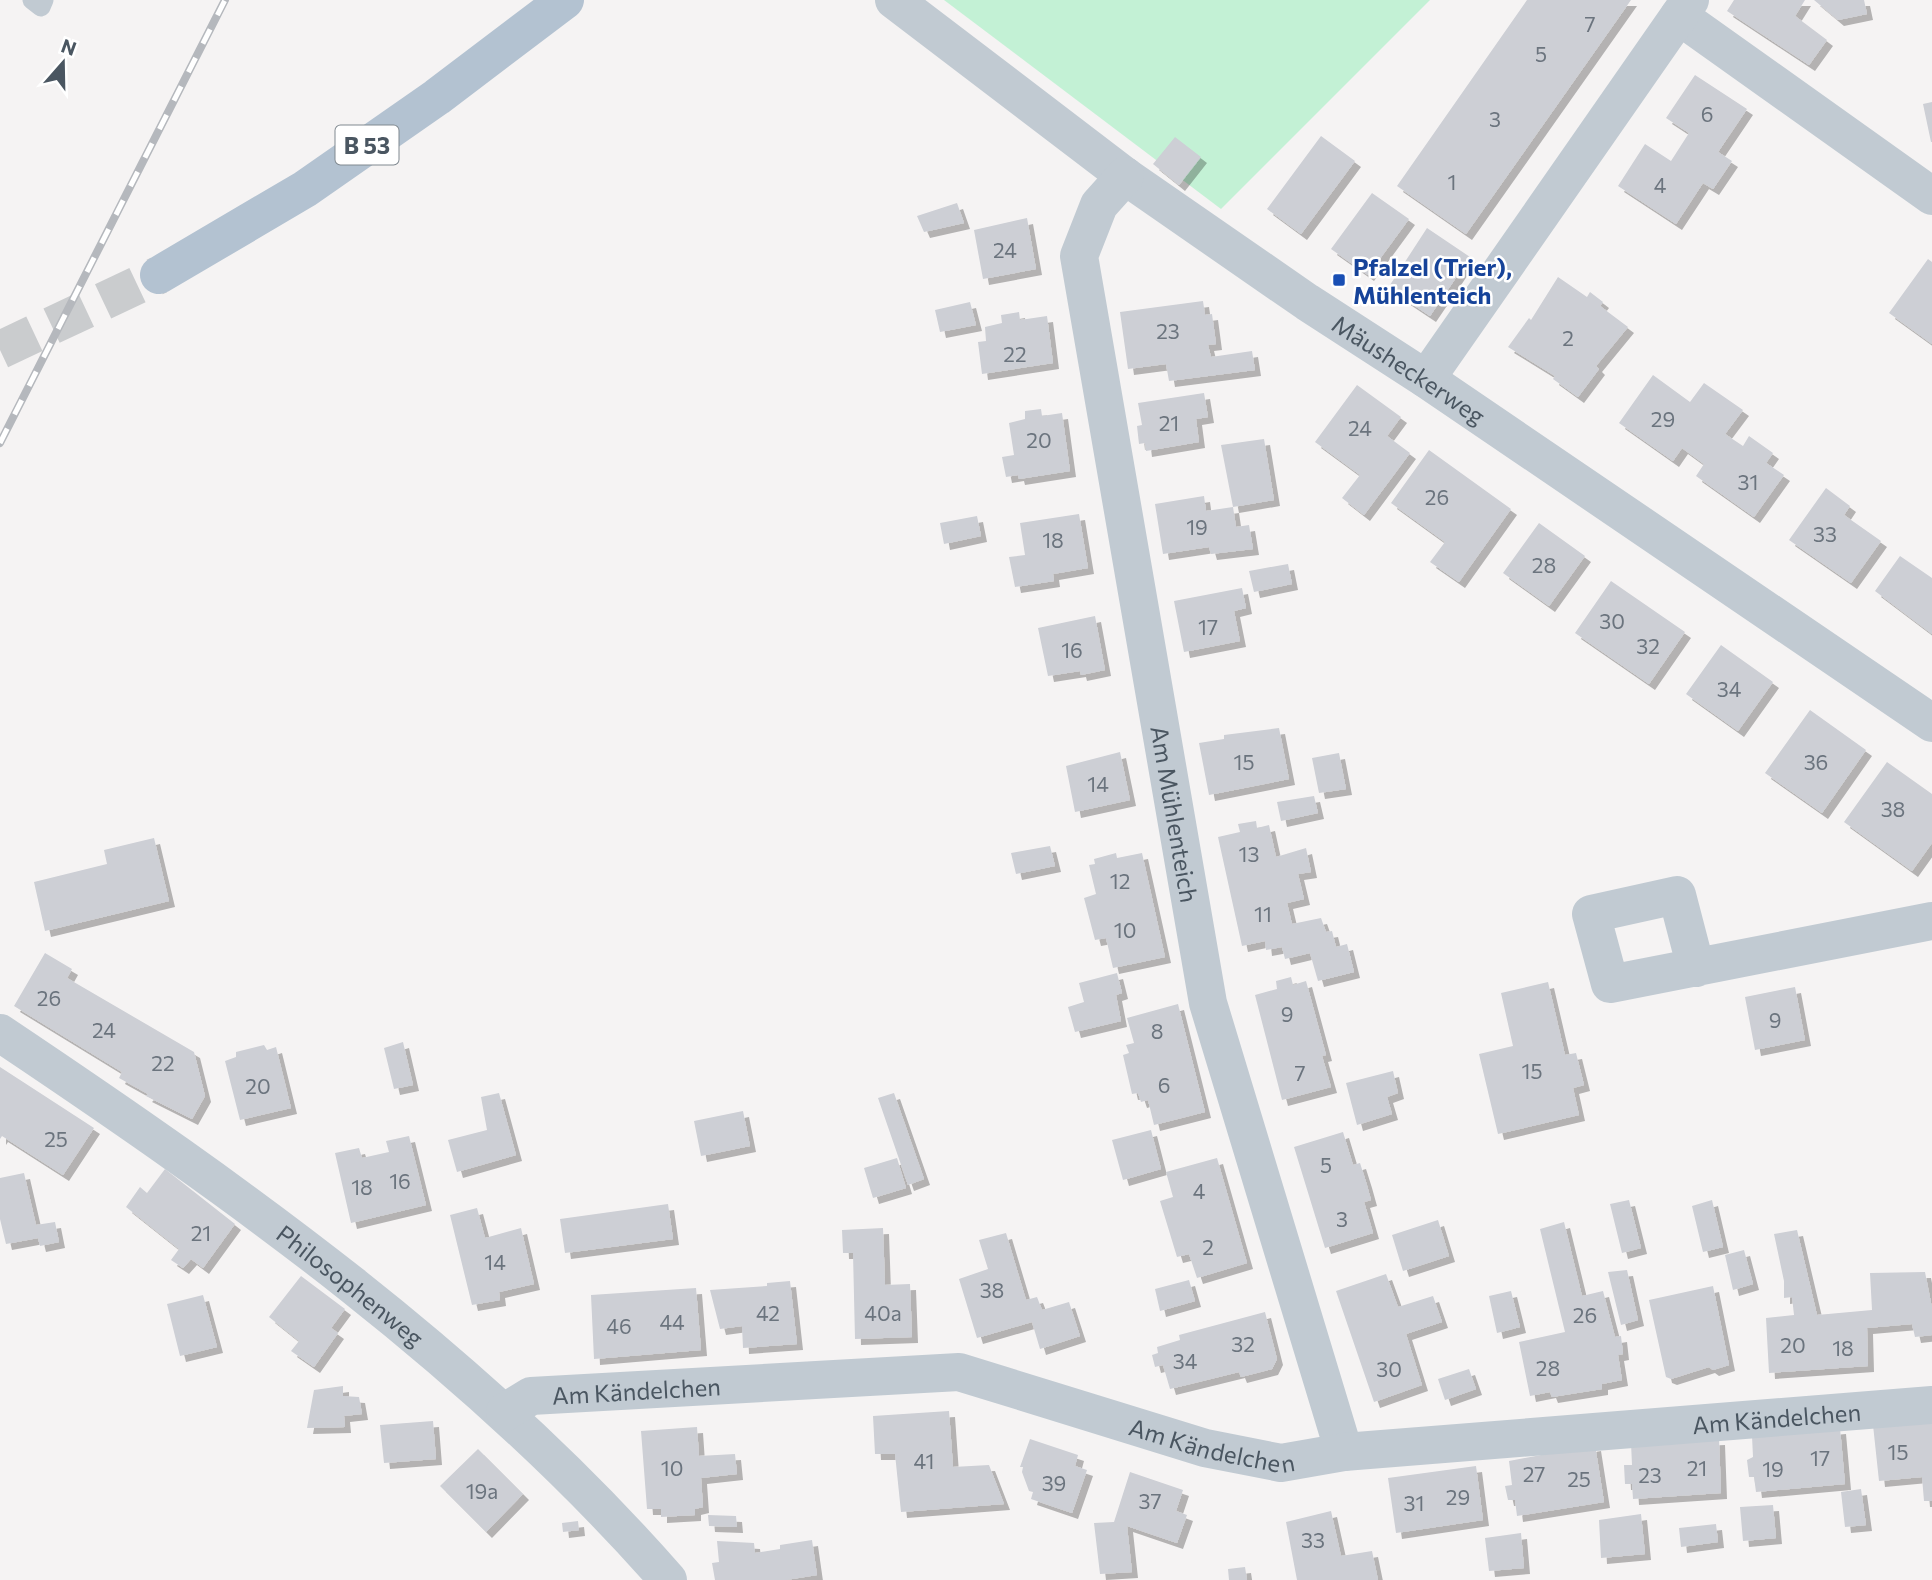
<svg xmlns="http://www.w3.org/2000/svg" width="1932" height="1580" font-family="Commissioner,sans-serif">
	<defs>
		<filter id="shadow"><feDropShadow dx="6" dy="6" stdDeviation="0" flood-color="#0004"/></filter>
	</defs>
	<rect width="100%" height="100%" fill="#f5f3f3"/>
	<path fill="#c3f1d5" d="M944,0H1430L1221,209Z"/>
	<path fill="#cdcfd5" filter="url(#shadow)" d="M1527,0H1631L1466,234L1397,186Z
		M1734,0H1805L1795,16L1827,40L1809,65L1727,11Z
		M1814,0H1864L1867,14L1838,20Z
		M1695,75L1747,109L1718,152L1732,161L1713,189L1703,183L1676,224L1618,186L1645,144L1671,161L1689,133L1666,118Z
		M1932,102V142H1931L1923,104Z
		M1321,136L1355,161L1301,234L1267,209Z
		M1175,137L1201,157L1179,185L1153,164Z
		M1372,193L1409,219L1368,275L1331,249Z
		M957,203L964,223L924,232L917,216Z
		M1027,218L1036,269L983,279L974,230Z
		M1427,228L1470,257L1430,316L1388,288Z
		M1928,259L1932,262V344L1889,313Z
		M1558,277L1587,297L1590,292L1603,302L1600,306L1628,327L1596,366L1599,369L1578,397L1553,379L1555,376L1508,347L1529,318L1531,320Z
		M1203,301L1205,315L1212,314L1216,344L1208,345L1211,357L1252,351L1255,370L1169,381L1166,364L1128,369L1120,312Z
		M970,302L976,325L940,332L935,310Z
		M1019,312L1020,320L1047,316L1053,363L982,374L978,342L986,341L985,327L1002,323L1001,315Z
		M1653,375L1690,402L1704,383L1743,410L1725,434L1743,446L1749,436L1773,453L1766,463L1784,475L1754,517L1696,476L1704,464L1682,448L1673,461L1619,423Z
		M1357,385L1401,417L1387,436L1410,453L1364,515L1342,498L1360,475L1315,442Z
		M1204,393L1208,417L1196,419L1199,442L1146,451L1145,443L1139,444L1137,426L1142,425L1138,403Z
		M1041,409L1042,416L1062,413L1070,471L1019,479L1018,475L1006,477L1002,457L1014,455L1009,423L1025,419V411Z
		M1264,439L1274,500L1233,507L1236,527L1249,525L1253,549L1211,554L1209,547L1163,554L1155,504L1204,496L1206,511L1233,507L1221,445Z
		M1429,450L1511,509L1459,582L1430,562L1445,542L1391,503Z
		M1826,488L1850,506L1844,515L1881,541L1851,583L1789,540Z
		M1079,514L1088,568L1053,574L1054,581L1015,587L1009,557L1025,555L1020,523Z
		M977,516L981,536L944,544L940,523Z
		M1539,523L1585,556L1549,606L1503,573Z
		M1900,556L1932,578V634L1875,591Z
		M1288,564L1292,584L1254,592L1249,571Z
		M1611,581L1685,632L1649,684L1575,633Z
		M1242,588L1246,608L1234,611L1240,641L1184,652L1174,601Z
		M1095,616L1105,670L1081,675L1080,671L1048,676L1038,628Z
		M1721,645L1773,682L1738,731L1686,694Z
		M1810,710L1866,750L1822,813L1765,773Z
		M1279,728L1289,779L1209,795L1199,743L1224,739V735Z
		M1120,752L1130,800L1075,812L1066,766Z
		M1339,753L1346,789L1319,793L1312,758Z
		M1887,762L1932,794V843L1912,871L1844,822Z
		M1314,796L1318,813L1281,821L1277,802Z
		M1256,821L1257,828L1269,825L1276,857L1306,848L1311,872L1298,874L1304,899L1287,903L1292,924L1321,918L1326,932L1332,931L1336,947L1347,944L1354,972L1318,981L1310,953L1285,959L1282,947L1266,950L1265,941L1242,946L1218,837L1240,832L1238,824Z
		M154,838L169,901L45,931L34,882L107,864L104,850Z
		M1050,846L1055,866L1016,874L1011,853Z
		M1116,853L1117,858L1142,853L1165,957L1113,968L1106,938L1095,940L1084,898L1096,894L1089,865L1095,864L1094,859Z
		M45,953L72,969L67,978L194,1052L205,1096L192,1119L146,1096L148,1094L119,1078L122,1072L14,1006Z
		M1117,973L1122,993L1116,995L1121,1021L1075,1032L1068,1007L1084,1002L1079,983Z
		M1291,977L1293,985L1306,981L1326,1055L1322,1056L1331,1087L1282,1100L1255,995L1277,989L1276,981Z
		M1548,982L1565,1055L1576,1053L1584,1085L1573,1088L1579,1115L1498,1134L1479,1054L1513,1046L1501,993Z
		M1795,987L1805,1040L1755,1050L1745,997Z
		M1178,1004L1205,1112L1154,1125L1148,1100L1141,1102L1138,1093L1132,1094L1123,1055L1129,1053L1126,1045L1134,1043L1127,1018Z
		M403,1042L413,1085L394,1089L384,1048Z
		M264,1045L267,1050L276,1047L291,1108L240,1120L225,1061L236,1057V1052Z
		M0,1067L94,1128L63,1175L2,1136L0,1139Z
		M1393,1071L1398,1093L1387,1097L1392,1114L1357,1125L1346,1083Z
		M499,1093L516,1155L457,1172L448,1140L487,1130L481,1097Z
		M894,1093L924,1179L908,1185L878,1098Z
		M743,1111L750,1146L701,1156L694,1121Z
		M1151,1130L1161,1169L1123,1180L1112,1140Z
		M1343,1132L1353,1165L1360,1163L1366,1182L1371,1200L1364,1202L1373,1233L1325,1248L1294,1147Z
		M409,1136L426,1205L351,1223L335,1153L359,1148L362,1158L389,1152L386,1141Z
		M897,1158L906,1188L873,1198L864,1168Z
		M1217,1158L1247,1263L1197,1278L1189,1254L1177,1257L1160,1201L1173,1197L1166,1172Z
		M165,1169L235,1224L203,1268L191,1259L183,1268L171,1260L179,1249L126,1207L140,1187L147,1193Z
		M24,1173L36,1225L55,1222L59,1242L40,1246L38,1238L6,1244L0,1219V1178Z
		M1629,1200L1641,1248L1622,1253L1610,1204Z
		M1712,1200L1723,1247L1703,1252L1692,1206Z
		M668,1204L673,1239L565,1253L560,1219Z
		M477,1208L485,1238L521,1228L534,1284L499,1292L500,1300L472,1305L450,1215Z
		M1438,1220L1449,1256L1403,1271L1392,1235Z
		M1564,1222L1582,1296L1603,1291L1615,1337L1621,1336L1623,1354L1618,1355L1622,1380L1602,1384V1389L1552,1397L1550,1392L1530,1396L1519,1342L1565,1332L1540,1229Z
		M883,1228L885,1285L910,1284L912,1337L855,1339L853,1253H843L842,1230Z
		M1797,1230L1817,1315L1872,1310L1870,1273L1925,1272L1932,1308V1335L1915,1337L1912,1324L1867,1328L1868,1366L1769,1373L1766,1318L1794,1315L1792,1297L1784,1298V1281L1774,1234Z
		M1006,1233L1026,1300L1037,1297L1042,1310L1069,1302L1080,1336L1040,1349L1032,1322L977,1338L959,1279L988,1269L979,1240Z
		M1744,1250L1753,1284L1733,1290L1725,1255Z
		M1627,1270L1638,1320L1621,1325L1608,1272Z
		M1386,1274L1398,1307L1433,1296L1442,1322L1406,1334L1422,1385L1374,1402L1336,1291Z
		M301,1276L345,1309L331,1328L338,1333L314,1367L291,1351L299,1341L269,1317Z
		M1189,1280L1195,1301L1160,1311L1155,1289Z
		M790,1281L797,1344L743,1348L742,1326L720,1329L710,1290L767,1286V1283Z
		M1713,1286L1729,1365L1713,1370L1709,1367L1671,1379L1666,1377L1649,1300Z
		M696,1288L701,1350L594,1359L591,1295Z
		M1511,1291L1520,1327L1497,1333L1489,1296Z
		M203,1295L217,1347L180,1356L167,1304Z
		M1265,1312L1277,1359L1272,1369L1241,1377L1239,1372L1170,1389L1163,1365L1155,1367L1152,1355L1158,1353L1157,1347L1180,1340L1179,1335Z
		M1469,1369L1476,1389L1445,1400L1438,1379Z
		M343,1386V1396L359,1397L362,1414L344,1416L345,1427L307,1428L314,1390Z
		M949,1411L953,1467L989,1465L1004,1504L901,1512L895,1454H875L873,1416Z
		M433,1421L436,1459L384,1463L380,1425Z
		M1932,1421V1501H1924L1922,1477L1879,1481L1873,1425Z
		M697,1427L699,1456L735,1454L737,1474L701,1478L703,1507L695,1509V1515L661,1517V1509H647L641,1431Z
		M1840,1428L1845,1484L1756,1492L1754,1477H1749L1747,1460L1753,1457L1752,1436Z
		M1030,1439L1078,1455L1075,1466L1087,1470L1072,1513L1031,1499L1033,1492L1029,1491L1022,1472L1023,1467H1020Z
		M1719,1439L1721,1493L1633,1499L1632,1484H1625L1624,1465H1632L1631,1443Z
		M1595,1445L1604,1502L1517,1516L1515,1500H1508L1505,1486L1512,1485L1509,1461Z
		M478,1449L523,1494L486,1532L440,1486Z
		M1476,1466L1483,1520L1396,1533L1388,1478Z
		M1130,1472L1183,1490L1176,1511L1187,1515L1177,1543L1127,1526L1132,1572L1100,1574L1094,1523L1114,1522Z
		M1861,1489L1866,1525L1845,1527L1841,1492Z
		M1773,1505L1776,1538L1743,1541L1740,1507Z
		M1331,1511L1341,1556L1372,1551L1378,1580H1297L1286,1522Z
		M1641,1514L1645,1554L1601,1558L1599,1520Z
		M708,1515L736,1516L737,1527L709,1526Z
		M578,1521L579,1530L563,1532L562,1523Z
		M1716,1524L1718,1542L1681,1547L1679,1528Z
		M1521,1533L1524,1568L1489,1571L1485,1538Z
		M812,1540L817,1575L786,1580H715L712,1563L719,1562L717,1541L754,1543L755,1553L780,1549V1545Z
		M1245,1567L1247,1580H1229L1228,1569Z"/>
	<g fill="none" stroke-linecap="round" stroke-linejoin="round">
		<path stroke="#caccce" stroke-width="38" stroke-dasharray="38 19" stroke-linecap="butt" d="M0,350L159,275"/>
		<path stroke="#c1cad2" stroke-width="19" d="M32,0L41,7L44,0"/>
		<g stroke="#c1cad2" stroke-width="38">
			<path id="s1" d="M894,0L1125,176L1307,302L1426,379L1932,723"/>
			<path d="M1679,16L1932,196"/>
			<path id="s2" d="M1125,176L1099,205L1079,256L1208,1003L1344,1452"/>
			<path d="M1426,379L1690,0"/>
			<path d="M1696,968L1677,895L1591,914L1610,984L1932,921"/>
			<path id="s3" d="M0,1033C239,1193 477,1362 668,1580"/>
			<path id="s4" d="M505,1412L531,1396L959,1372L1205,1448L1281,1463L1344,1452L1932,1405"/>
		</g>
		<path stroke="#b3c2d1" stroke-width="38" d="M159,275L305,189L437,97L565,0"/>
		<defs>
			<path id="rail" d="M0,443L225,0"/>
		</defs>
		<use href="#rail" stroke="#b5b8bd" stroke-width="8"/>
		<use href="#rail" stroke="#fff" stroke-width="5" stroke-dasharray="16" stroke-linecap="butt"/>
	</g>
	<rect fill="#1a4fb4" stroke="#fff" stroke-width="2.5" x="1332" y="273" width="14" height="14" rx="3.5"/>
	<g text-anchor="middle" dominant-baseline="central" stroke-width="5" stroke-linejoin="round" paint-order="stroke">
		<g font-size="21" fill="#6b747e">
			<text x="1590" y="23">7</text>
			<text x="1541" y="53">5</text>
			<text x="1707" y="113">6</text>
			<text x="1495" y="118">3</text>
			<text x="1452" y="181">1</text>
			<text x="1660" y="184">4</text>
			<text x="1005" y="249">24</text>
			<text x="1168" y="330">23</text>
			<text x="1568" y="337">2</text>
			<text x="1015" y="353">22</text>
			<text x="1663" y="418">29</text>
			<text x="1169" y="422">21</text>
			<text x="1360" y="427">24</text>
			<text x="1039" y="439">20</text>
			<text x="1748" y="481">31</text>
			<text x="1437" y="496">26</text>
			<text x="1197" y="526">19</text>
			<text x="1825" y="533">33</text>
			<text x="1053" y="539">18</text>
			<text x="1544" y="564">28</text>
			<text x="1612" y="620">30</text>
			<text x="1208" y="626">17</text>
			<text x="1648" y="645">32</text>
			<text x="1072" y="649">16</text>
			<text x="1729" y="688">34</text>
			<text x="1244" y="761">15</text>
			<text x="1816" y="761">36</text>
			<text x="1098" y="783">14</text>
			<text x="1893" y="808">38</text>
			<text x="1249" y="853">13</text>
			<text x="1120" y="880">12</text>
			<text x="1263" y="913">11</text>
			<text x="1125" y="929">10</text>
			<text x="49" y="997">26</text>
			<text x="1287" y="1013">9</text>
			<text x="1775" y="1019">9</text>
			<text x="104" y="1029">24</text>
			<text x="1157" y="1030">8</text>
			<text x="163" y="1062">22</text>
			<text x="1532" y="1070">15</text>
			<text x="1300" y="1072">7</text>
			<text x="1164" y="1084">6</text>
			<text x="258" y="1085">20</text>
			<text x="56" y="1138">25</text>
			<text x="1326" y="1164">5</text>
			<text x="400" y="1180">16</text>
			<text x="362" y="1186">18</text>
			<text x="1199" y="1190">4</text>
			<text x="1342" y="1218">3</text>
			<text x="201" y="1232">21</text>
			<text x="1208" y="1246">2</text>
			<text x="495" y="1261">14</text>
			<text x="992" y="1289">38</text>
			<text x="768" y="1312">42</text>
			<text x="883" y="1312">40a</text>
			<text x="1585" y="1314">26</text>
			<text x="672" y="1321">44</text>
			<text x="619" y="1325">46</text>
			<text x="1243" y="1343">32</text>
			<text x="1793" y="1344">20</text>
			<text x="1843" y="1347">18</text>
			<text x="1185" y="1360">34</text>
			<text x="1548" y="1367">28</text>
			<text x="1389" y="1368">30</text>
			<text x="1898" y="1451">15</text>
			<text x="1820" y="1457">17</text>
			<text x="924" y="1460">41</text>
			<text x="672" y="1467">10</text>
			<text x="1697" y="1467">21</text>
			<text x="1773" y="1468">19</text>
			<text x="1534" y="1473">27</text>
			<text x="1650" y="1474">23</text>
			<text x="1579" y="1478">25</text>
			<text x="1054" y="1482">39</text>
			<text x="482" y="1490">19a</text>
			<text x="1458" y="1496">29</text>
			<text x="1150" y="1500">37</text>
			<text x="1414" y="1502">31</text>
			<text x="1313" y="1539">33</text>
		</g>
		<rect fill="#fff" stroke="#808990" stroke-width="2" x="335.5" y="125.5" width="63" height="39" rx="5"/>
		<g font-size="23" font-weight="bold" fill="#4a5661">
			<text x="367" y="145">B 53</text>
		</g>
		<g font-size="24" font-weight="bold" fill="#164399" stroke="#fff" text-anchor="start">
			<text x="1353" y="266">Pfalzel (Trier),<tspan x="1353" dy="28">Mühlenteich</tspan></text>
		</g>
		<g font-size="24" fill="#4a5661" stroke="#fff">
			<text stroke="none"><textPath href="#s1" startOffset="634">Mäusheckerweg</textPath></text>
			<text stroke="none"><textPath href="#s2" startOffset="660">Am Mühlenteich</textPath></text>
			<text stroke="none"><textPath href="#s3" startOffset="432">Philosophenweg</textPath></text>
			<text stroke="none"><textPath href="#s4" startOffset="136">Am Kändelchen</textPath></text>
			<text stroke="none"><textPath href="#s4" startOffset="1292">Am Kändelchen</textPath></text>
			<text stroke="none"><textPath href="#s4" startOffset="723">Am Kändelchen</textPath></text>
		</g>
	</g>
	<g transform="translate(63 63) rotate(20)" stroke="#ffffff" stroke-width="5" paint-order="stroke">
	<path d="M0-5L12 26L0 18L-12 26Z" fill="#4a5661"/>
	<text y="-10" font-size="19" font-weight="bold" text-anchor="middle" fill="#4a5661">N</text>
	</g>
</svg>
